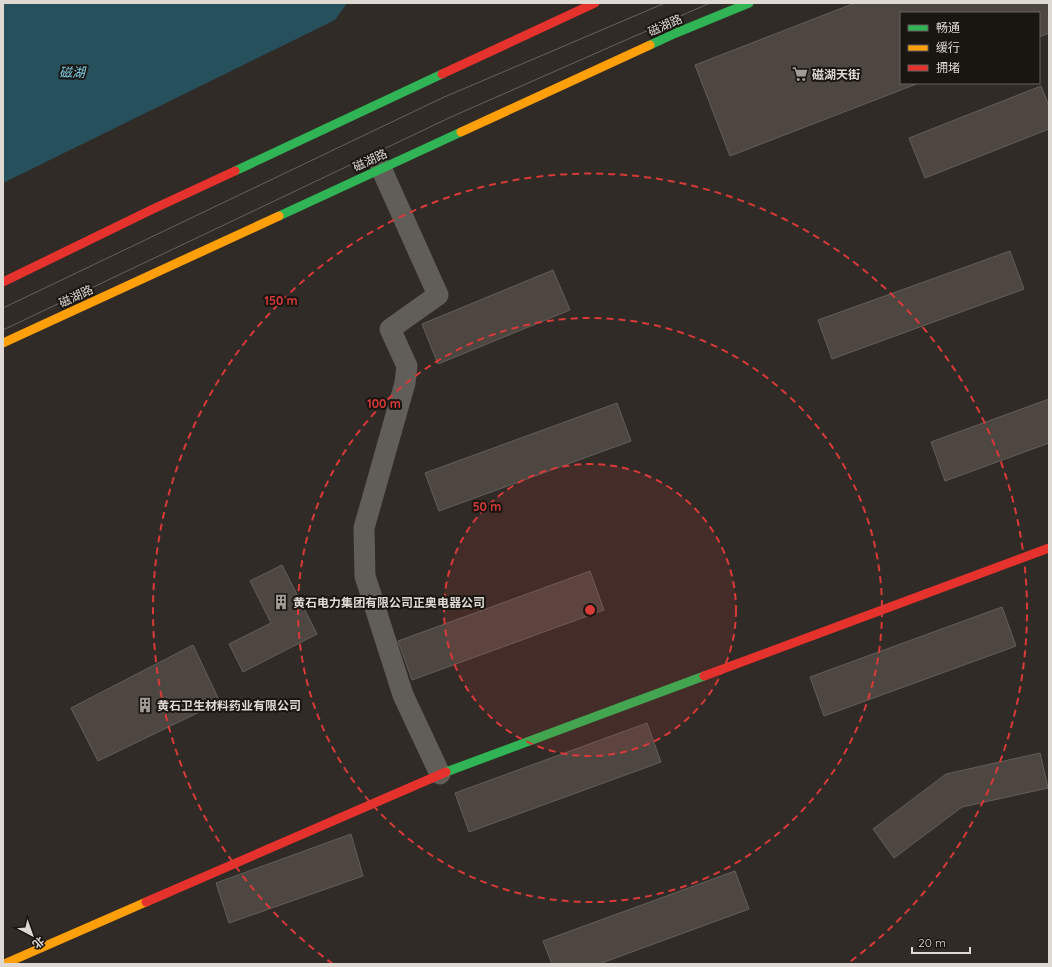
<svg xmlns="http://www.w3.org/2000/svg" width="1052" height="967" font-family="Quicksand,'Noto Sans SC',sans-serif">
	<rect width="100%" height="100%" fill="#302b26"/>
	<path fill="#27505d" d="M3,3H347L335,20L3,183Z"/>
	<path fill="#4e4640" stroke="#645f5a" d="M855,3H1049V33L1039,37V13H901V83H919L730,156L695,65Z
		M1041,86L1049,106V129L925,178L909,138Z
		M1010,251L1024,289L832,359L818,320Z
		M553,270L570,310L438,364L422,324Z
		M1049,399V443L945,481L931,442Z
		M617,403L631,441L439,511L425,473Z
		M282,565L317,634L243,672L229,644L271,623L250,581Z
		M590,571L604,610L412,680L398,641Z
		M1002,607L1016,646L824,716L810,677Z
		M193,645L220,702L98,761L71,708Z
		M647,723L661,762L469,832L455,793Z
		M1040,753L1048,788L962,807L894,858L873,829L946,774Z
		M351,834L363,876L229,923L216,883Z
		M735,871L749,909L599,964H552L543,941Z"/>
	<g fill="none" stroke-linecap="round" stroke-linejoin="round">
		<path stroke="#615d59" stroke-width="21" d="M381,168L438,295L390,329L407,366L405,383L364,528L365,576L403,695L440,774"/>
		<path stroke="#30b455" stroke-width="9" d="M650,45L676,33L749,3
			M235,171L442,74
			M279,216L461,132
			M446,772L704,676"/>
		<path stroke="#ff9f0a" stroke-width="9" d="M461,132L650,45
			M3,343L279,216
			M4,964L146,902"/>
		<path stroke="#e5322d" stroke-width="9" d="M442,74L595,3
			M3,282L153,209L235,171
			M704,676L1049,548
			M146,902L446,772"/>
		<path stroke="#676260" stroke-width="1" d="M3,308L442,98L665,3
			M3,330L451,117L710,3"/>
	</g>
	<circle cx="590" cy="610" r="146" fill="#d73a39" fill-opacity=".12"/>
	<g fill="none" stroke="#d73a39" stroke-width="2" stroke-dasharray="7 5">
		<circle cx="590" cy="610" r="146"/>
		<circle cx="590" cy="610" r="292"/>
		<path d="M333 964A437 437 0 1 1 847 964"/>
	</g>
	<defs>
		<symbol id="supermarket-bare" viewBox="-9 -9 18 18"><path d="M-6-5.5h2.5l.6 2H6L4.5 2H-2.5L-4.4-4H-6ZM-1.5 3.2a1.3 1.3 0 1 0 .1 0ZM3 3.2a1.3 1.3 0 1 0 .1 0Z" fill="#a29c96" stroke="#191511" stroke-width="2.5" paint-order="stroke"/></symbol>
		<symbol id="building-bare" viewBox="-9 -9 18 18"><path d="M-4-6H4V6H1V3H-1V6H-4ZM-2.5-4.3h1.7v1.8h-1.7ZM.8-4.3h1.7v1.8H.8ZM-2.5-1h1.7V.8h-1.7ZM.8-1h1.7V.8H.8Z" fill="#a29c96" stroke="#191511" stroke-width="2.5" paint-order="stroke"/></symbol>
	</defs>
	<g fill-rule="evenodd">
		<use href="#supermarket-bare" x="789" y="63" width="22" height="22"/>
		<use href="#building-bare" x="270" y="591" width="22" height="22"/>
		<use href="#building-bare" x="134" y="694" width="22" height="22"/>
	</g>
	<g text-anchor="middle" dominant-baseline="central" stroke-width="4" stroke-linejoin="round" paint-order="stroke">
		<g font-size="12" fill="#dfd9d3" stroke="#191511">
			<text transform="translate(665 25) rotate(-24)">磁湖路</text>
			<text transform="translate(370 160) rotate(-25)">磁湖路</text>
			<text transform="translate(76 296) rotate(-25)">磁湖路</text>
		</g>
		<g font-size="12" font-weight="bold" fill="#dfd9d3" stroke="#191511" text-anchor="start">
			<text x="812" y="74">磁湖天街</text>
			<text x="293" y="602">黄石电力集团有限公司正奥电器公司</text>
			<text x="157" y="705">黄石卫生材料药业有限公司</text>
		</g>
		<g font-size="13" font-style="italic" fill="#80cee8" stroke="#191511">
			<text x="72" y="72">磁湖</text>
		</g>
	</g>
	<circle cx="590" cy="610" r="6" fill="#d73a39" stroke="#191511" stroke-width="2"/>
	<g font-size="12" text-anchor="middle" font-weight="bold" fill="#d73a39" stroke="#191511" stroke-width="4" stroke-linejoin="round" paint-order="stroke">
		<text x="281" y="305">150 m</text>
		<text x="384" y="408">100 m</text>
		<text x="487" y="511">50 m</text>
	</g>
	<rect width="1052" height="967" fill="none" stroke="#dfd9d3" stroke-width="8"/>
	<rect x="900" y="12" width="140" height="72" fill="#191511" stroke="#68635f"/>
	<rect x="908" y="25" width="20" height="6" fill="#30b455" stroke="#68635f"/>
	<text x="936" y="32" font-size="12" fill="#dfd9d3">畅通</text>
	<rect x="908" y="45" width="20" height="6" fill="#ff9f0a" stroke="#68635f"/>
	<text x="936" y="52" font-size="12" fill="#dfd9d3">缓行</text>
	<rect x="908" y="65" width="20" height="6" fill="#e5322d" stroke="#68635f"/>
	<text x="936" y="72" font-size="12" fill="#dfd9d3">拥堵</text>
	<g transform="translate(32 935) rotate(139)" stroke="#191511" stroke-width="3" paint-order="stroke">
	<path d="M0-3L7 15L0 10L-7 15Z" fill="#dfd9d3"/>
	<text y="-6" font-size="11" font-weight="bold" text-anchor="middle" fill="#dfd9d3">北</text>
	</g>
	<path d="M912 947v6h58v-6" fill="none" stroke="#dfd9d3" stroke-width="2"/>
	<text x="918" y="947" font-size="12" fill="#dfd9d3" stroke="#191511" stroke-width="3" paint-order="stroke">20 m</text>
</svg>
